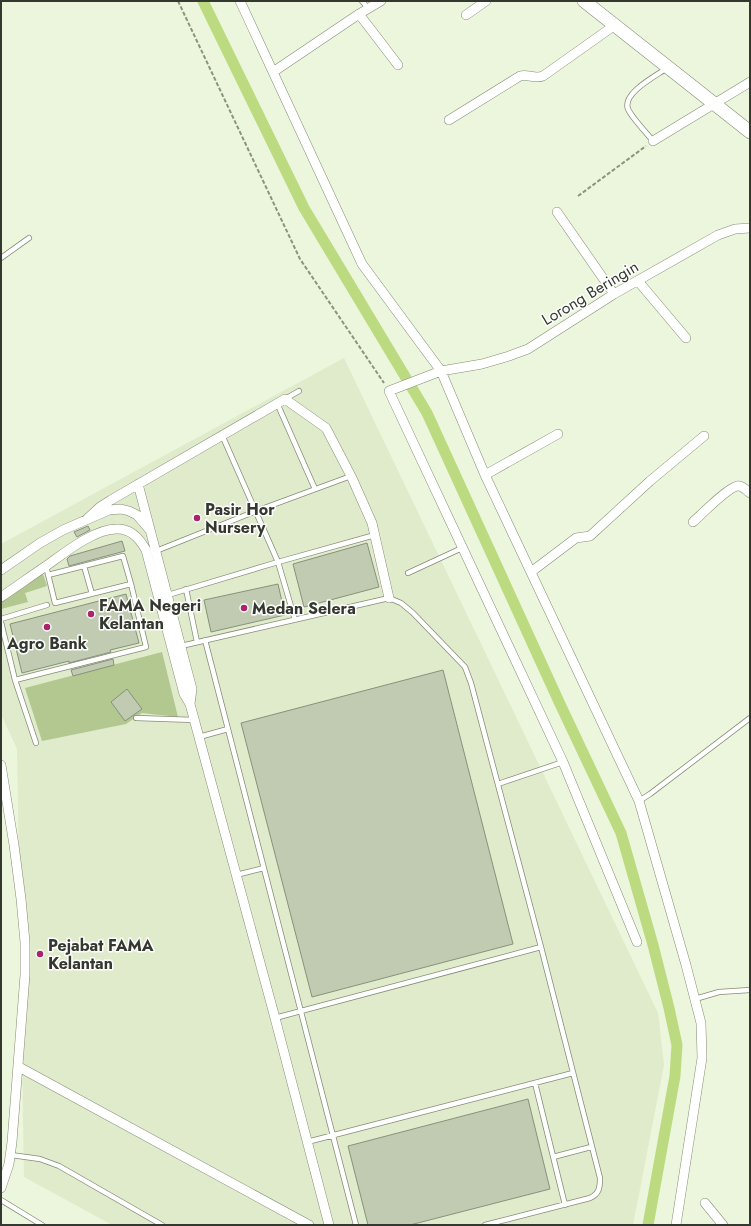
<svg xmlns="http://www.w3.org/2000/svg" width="751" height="1226" font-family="Jost,sans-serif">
	<rect width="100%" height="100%" fill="#ecf6dc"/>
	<path fill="#dfebcb" d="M344,358L658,1013L664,1065L633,1225H112L24,1177L17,749L1,714V544Z"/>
	<path fill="#b3c790" d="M42,571L47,586L25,593L28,602L1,609V599Z
		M162,652L178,717L142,713L126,724L42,741L25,688Z"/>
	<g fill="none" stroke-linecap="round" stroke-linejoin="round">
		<path stroke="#bcdb80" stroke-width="11" d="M203,1L304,208L427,413L560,704L621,833L653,945L669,1008L677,1045L675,1076L648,1225"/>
	</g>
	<path fill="#c1cbb2" stroke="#88917a" d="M88,526L90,530L77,537L74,532Z
		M122,541L125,551L69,566L67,559L70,556Z
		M367,543L379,587L304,607L293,564Z
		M278,584L285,615L211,632L204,600Z
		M126,594L139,643L110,650L111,652L69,663V661L22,673L10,624Z
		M113,659L114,665L73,676L71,670Z
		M443,670L513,944L312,997L241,723Z
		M127,689L142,709L125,721L111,702Z
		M528,1099L550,1189L410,1225H368L348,1146Z"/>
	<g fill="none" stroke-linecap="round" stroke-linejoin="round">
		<defs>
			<path id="service" d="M362,1L368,8
				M653,141C646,132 632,118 628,109C622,93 656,76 667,68
				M1,258L29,238
				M285,399L299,391
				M277,403L315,489
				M222,435L278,562L295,620
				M156,551L256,511L351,476
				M84,566L92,594
				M408,573L462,548
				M48,575L123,556L131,584
				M186,589L197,642
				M168,595L278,562L375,535
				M1,619L47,605
				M1,622L15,680L36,743
				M205,640L356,1225
				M181,646L389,598L401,603L413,613L465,667L471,683L541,947L600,1178C600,1188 599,1194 590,1198L485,1225
				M15,680L146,647L131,584L55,603L46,566
				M136,718L195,720
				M199,737L228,729
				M498,784L563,762
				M639,801L650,794L750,718
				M236,875L264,868
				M695,999L719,992L750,990
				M275,1018L541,947
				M535,1083L565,1205
				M307,1142L573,1073
				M11,1155L40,1159L59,1166L162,1225
				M553,1157L591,1147
				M1,1200L42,1225"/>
			<path id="minor" d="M240,1L362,264L441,371L485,475L639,801L686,965L701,1023L702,1058L676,1225
				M381,1L359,14L398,65
				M466,15L486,1
				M273,72L359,14
				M449,120L520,76C528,74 535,79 543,76L615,25
				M653,141L750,82
				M557,212L614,294
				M638,281L686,338
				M485,475L558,434
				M138,484L192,689L190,704
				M87,519L100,507L111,500L285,399L326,428L352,478L372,523L389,598
				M693,522C702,514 726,489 737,486C742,485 746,490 750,493
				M1,570L40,543L63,530L109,510L121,509L129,511L137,515L149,529
				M531,572L576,538L590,536L650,481L704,436
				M1,597C16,587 31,576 46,566C63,554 94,529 116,529C130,528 140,539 146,550L184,694L190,704L275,1018L329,1225
				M1,765L14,845L21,899L25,942V975L12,1142L9,1164L1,1188
				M637,942L563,762L389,391L441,371L482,364L509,356L528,349L614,294L718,235L735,229L750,228
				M19,1067L309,1225
				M705,1203L723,1225"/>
			<path id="secondary" d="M584,1L750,132"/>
		</defs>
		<use href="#service" stroke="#848d76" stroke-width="6"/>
		<use href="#minor" stroke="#848d76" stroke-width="10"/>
		<use href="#secondary" stroke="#848d76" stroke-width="14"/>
		<path stroke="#8c9381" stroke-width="2" stroke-dasharray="4 2" stroke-linecap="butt" d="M178,1L300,259L384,383
			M578,196L646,146"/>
		<use href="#service" stroke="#fff" stroke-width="4.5"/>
		<use href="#minor" stroke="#fff" stroke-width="9"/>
		<use href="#secondary" stroke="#fff" stroke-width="13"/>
	</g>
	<g fill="#ab2368" stroke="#fefefe" stroke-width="1.5">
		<circle cx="197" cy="518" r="4"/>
		<circle cx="244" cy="608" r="4"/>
		<circle cx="91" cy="614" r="4"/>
		<circle cx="47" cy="627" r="4"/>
		<circle cx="40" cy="954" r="4"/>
	</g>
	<g text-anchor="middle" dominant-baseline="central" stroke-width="3" stroke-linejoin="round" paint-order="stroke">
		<g font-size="16" fill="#34382e" stroke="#fefefe">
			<text transform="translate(590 293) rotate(-31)">Lorong Beringin</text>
		</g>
		<g font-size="16" font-weight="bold" fill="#34382e" stroke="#fefefe" text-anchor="start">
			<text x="205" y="509">Pasir Hor<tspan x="205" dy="18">Nursery</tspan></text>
			<text x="99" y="605">FAMA Negeri<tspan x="99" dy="18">Kelantan</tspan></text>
			<text x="252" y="608">Medan Selera</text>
			<text x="47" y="643" text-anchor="middle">Agro Bank</text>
			<text x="48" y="945">Pejabat FAMA<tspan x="48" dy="18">Kelantan</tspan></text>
		</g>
	</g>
	<rect width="751" height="1226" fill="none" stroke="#34382e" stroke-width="4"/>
</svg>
